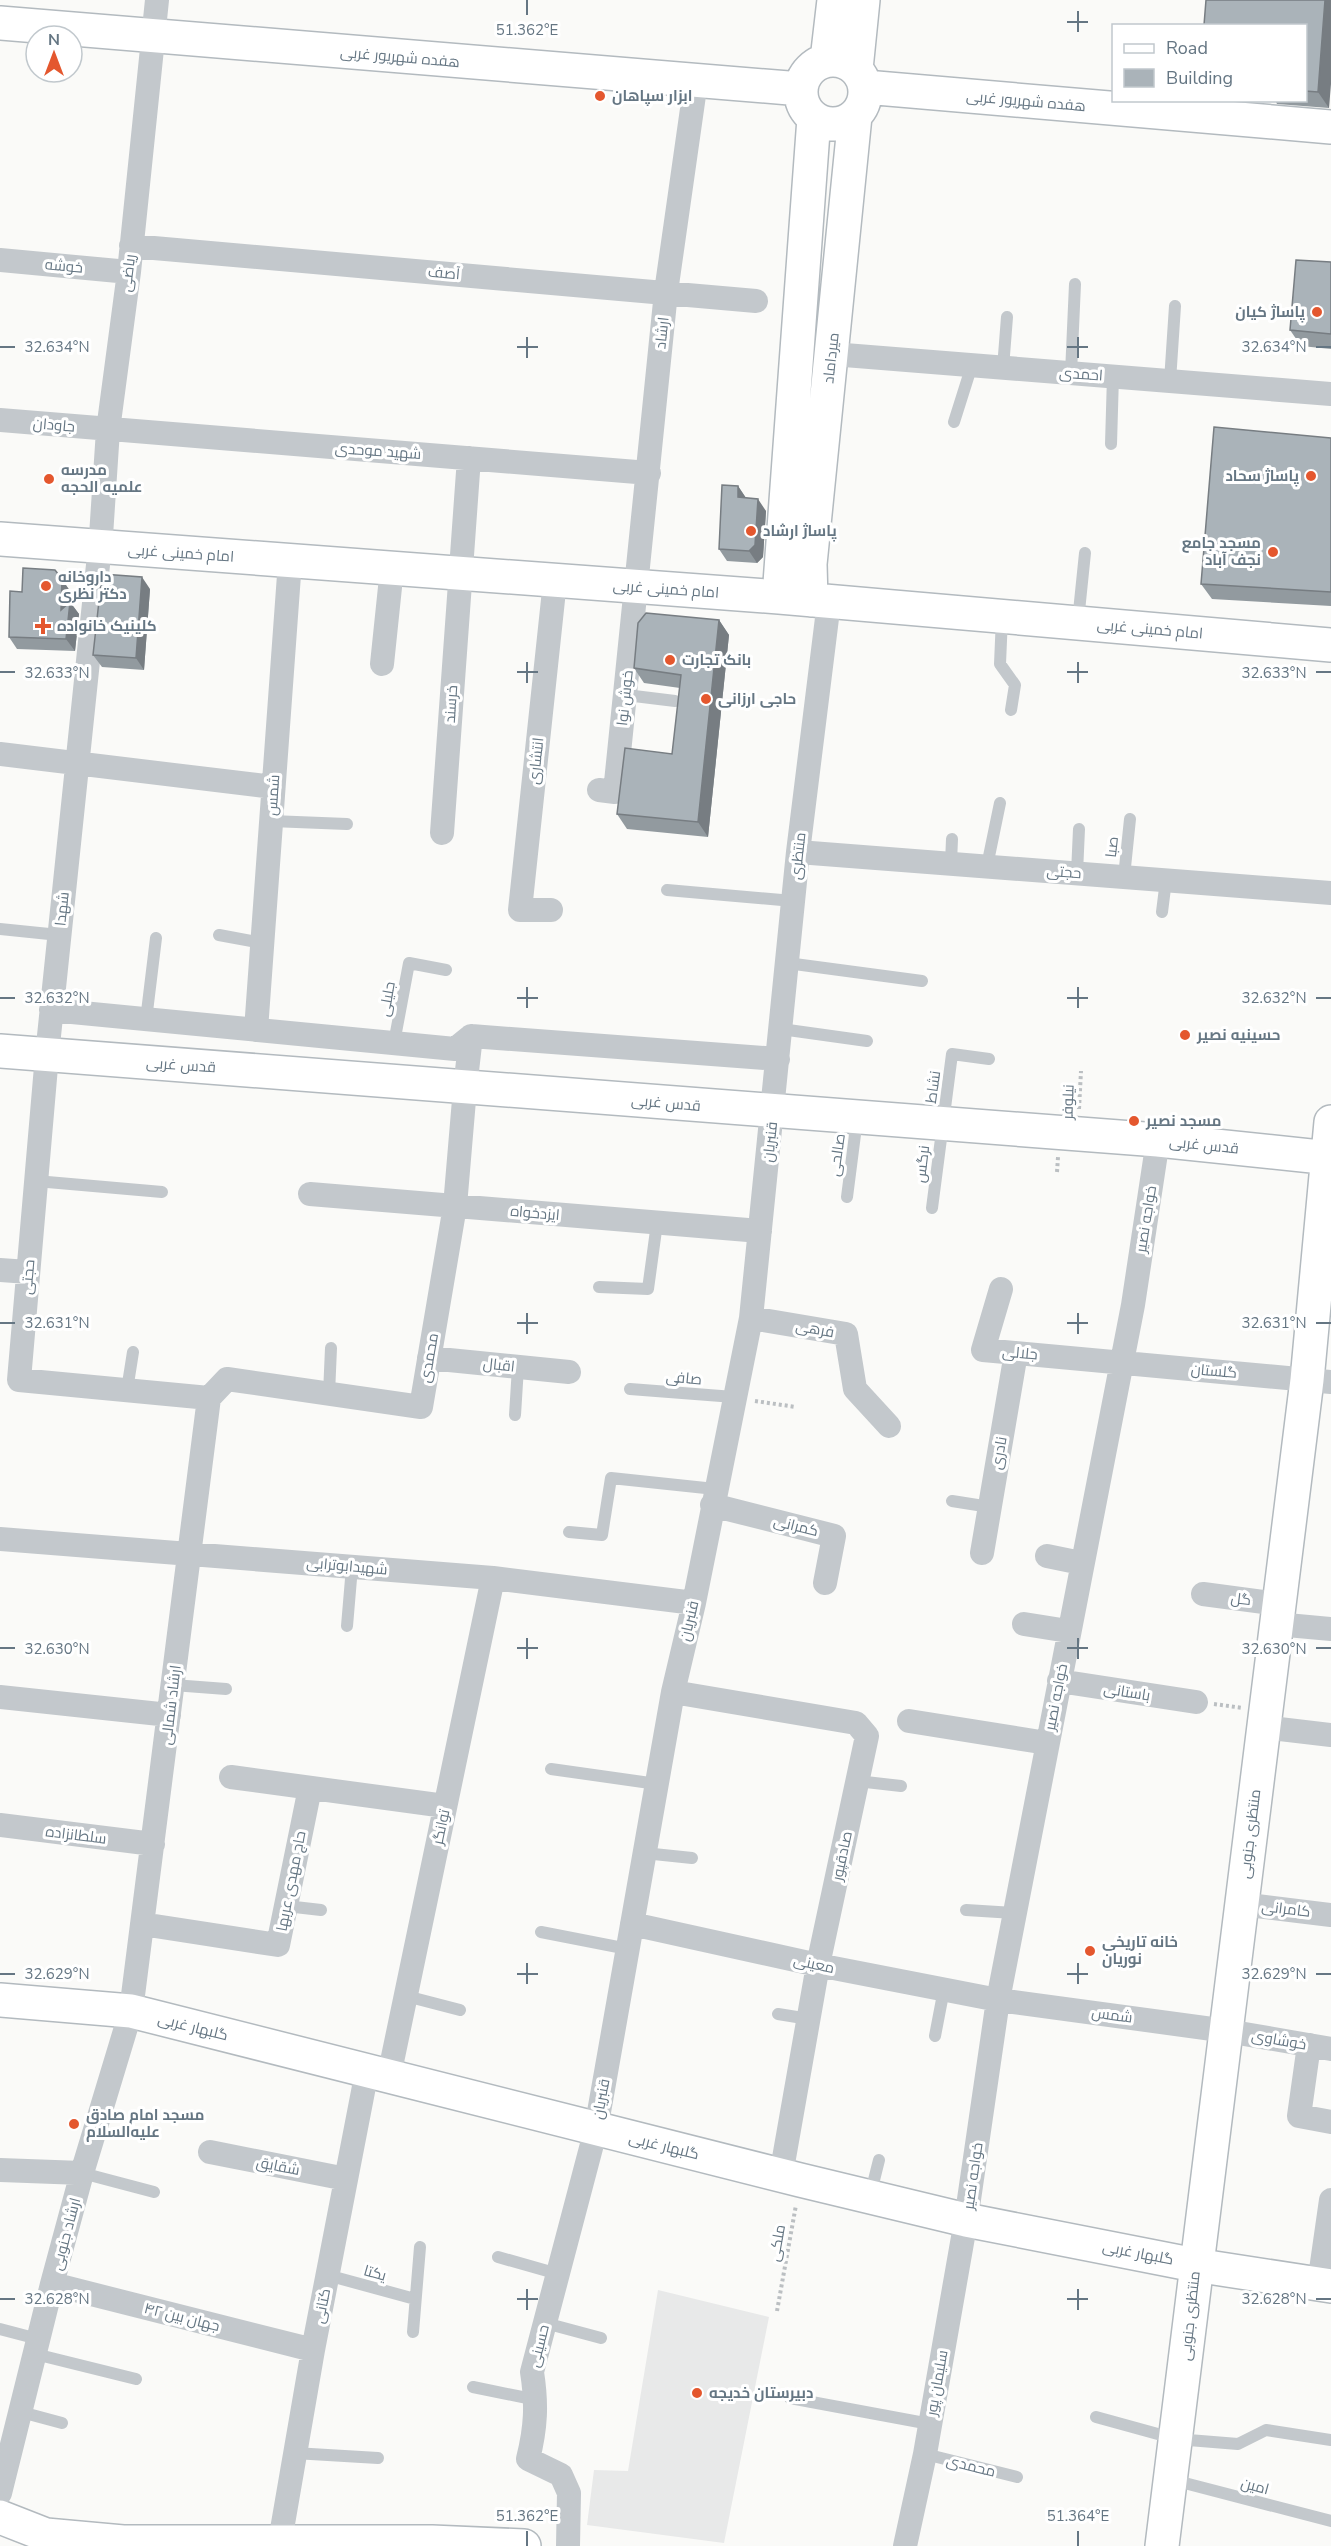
<svg xmlns="http://www.w3.org/2000/svg" width="1331" height="2546" font-family="'Nunito Sans',Cairo,sans-serif">
	<rect width="100%" height="100%" fill="#fafaf8"/>
	<path fill="#e8e9e9" d="M658,2290L769,2317L724,2543L587,2525L594,2470L628,2471Z"/>
	<g fill="none" stroke-linecap="round" stroke-linejoin="round">
		<defs>
			<path id="secondary" d="M0,23L801,89
				M827,60L834,0
				M801 92a32 32 0 1 1 64 0a32 32 0 1 1-64 0Z
				M856,69L863,0
				M865,87L1331,127
				M0,539L779,597L1331,645
				M779,597L814,118
				M811,600L810,564L855,116
				M0,1051L1158,1140L1331,1158
				M0,2000L131,2011L800,2180L966,2220L1195,2265L1331,2286
				M0,2517L46,2535L123,2542H432L524,2546
				M1162,2546L1307,1380L1331,1122"/>
		</defs>
		<use href="#secondary" stroke="#b3babf" stroke-width="36"/>
		<path stroke="#bbbfc2" stroke-width="4" stroke-dasharray="3 3" stroke-linecap="butt" d="M1079,1109L1081,1071
			M1057,1172L1058,1157
			M755,1401L796,1407
			M1214,1704L1243,1708
			M777,2311L796,2205"/>
		<path stroke="#c3c8cc" stroke-width="12" d="M1003,368L1007,317
			M1071,373L1075,284
			M1170,381L1175,306
			M954,422L972,365
			M1111,444L1113,376
			M1002,617L1000,664L1015,685L1011,710
			M1078,621L1085,553
			M626,695L675,701
			M271,821L347,824
			M951,863L952,839
			M987,866L1000,803
			M1077,873L1079,829
			M1124,877L1130,819
			M667,890L793,901
			M1162,912L1166,880
			M0,929L59,935
			M219,935L262,943
			M787,963L922,981
			M146,1020L156,938
			M781,1029L867,1041
			M394,1043L409,963L446,970
			M36,1181L162,1192
			M847,1197L857,1119
			M932,1208L952,1054L989,1059
			M599,1287L648,1289L657,1223
			M630,1389L734,1397
			M127,1390L133,1352
			M329,1394L331,1348
			M515,1415L518,1367
			M952,1501L990,1507
			M569,1532L602,1535L611,1478L715,1489
			M347,1626L352,1567
			M173,1685L226,1689
			M551,1769L657,1784
			M857,1781L901,1786
			M644,1853L692,1858
			M286,1906L321,1910
			M966,1910L1014,1913
			M541,1932L628,1949
			M406,1996L460,2010
			M778,2014L809,2019
			M935,2036L944,1989
			M82,2173L154,2192
			M870,2196L879,2160
			M498,2257L558,2274
			M327,2275L415,2299
			M545,2323L601,2338
			M0,2329L38,2339
			M413,2332L420,2247
			M35,2354L136,2379
			M473,2387L537,2400
			M790,2398L930,2424
			M21,2412L62,2423
			M1096,2417L1176,2439L1238,2444L1266,2430L1331,2440
			M294,2453L378,2458
			M925,2454L1017,2477
			M1173,2480L1331,2521"/>
		<path stroke="#c3c8cc" stroke-width="24" d="M157,0L129,272L108,430L101,536L47,1055L19,1380L209,1398
			M131,246L756,301
			M0,260L129,272
			M832,354L1331,394
			M0,420L649,473
			M382,664L392,568
			M0,754L273,787
			M599,790L615,792L666,292L696,81
			M442,833L469,458
			M798,852L1331,893
			M551,910H520L555,581
			M51,1010L455,1049L471,1036L778,1059
			M256,1030L290,561
			M310,1194L760,1231
			M0,1270L28,1272
			M1001,1289L983,1350L1331,1382
			M751,1318L846,1334L855,1389L889,1426
			M429,1358L569,1372
			M209,1398L227,1379L421,1407L455,1206L465,1088L471,1036
			M712,1505L834,1536L825,1583
			M0,1539L493,1578L694,1603
			M982,1553L1016,1353
			M1047,1556L1081,1563
			M1203,1594L1279,1604
			M1024,1624L1068,1631
			M1276,1624L1331,1629
			M1059,1681L1196,1702
			M673,1692L856,1723L867,1736L818,1965L781,2175
			M0,1697L169,1715
			M909,1721L1047,1743
			M1263,1727L1331,1735
			M231,1777L445,1806
			M0,1825L153,1844
			M1241,1904L1331,1915
			M142,1924L278,1945L310,1788
			M632,1924L818,1965L998,2000L1227,2031L1331,2049
			M1309,2045L1299,2116L1331,2122
			M389,2076L493,1578
			M210,2152L346,2179
			M0,2170L82,2173
			M52,2284L313,2350
			M1319,2284L1331,2200
			M0,2493L52,2284L82,2173L131,2011L209,1398
			M280,2541L313,2350L367,2071
			M568,2546L569,2493L561,2475L528,2459C536,2427 537,2404 532,2372L596,2129L673,1692L694,1603L751,1318L798,852L829,602
			M905,2546L925,2454L966,2220L998,2000L1133,1305L1158,1140"/>
		<use href="#secondary" stroke="#fff" stroke-width="33"/>
	</g>
	<path fill="#929a9f" d="M1331,0L1329,108L1277,104L1275,100H1305V26L1204,25Z
		M1331,262V349L1301,346L1290,330Z
		M1331,438V606L1212,599L1201,584Z
		M738,486L746,498L766,511L763,557L757,563L727,561L719,549Z
		M55,570L70,591V602L79,614L75,651L17,649L9,637L22,592Z
		M150,589L144,670L102,667L93,655Z
		M719,620L729,635L708,837L627,829L617,814L672,754L680,688L644,683L634,668Z"/>
	<path fill="#777d82" d="M1325,0H1331V84L1329,108L1318,92Z
		M738,486L746,498L738,497Z
		M758,499L766,511L763,557L757,563L749,551Z
		M142,577L150,589L144,670L136,658Z
		M62,579L70,591L69,610L70,602L79,614L75,651L66,639L61,610Z
		M719,620L729,635L708,837L698,822Z"/>
	<path fill="#aab3b9" stroke="#777d82" stroke-width="1.5" d="M1206,0H1325L1318,92L1305,91V26L1204,25Z
		M1296,260L1331,262V334L1290,330Z
		M1214,427L1331,438V592L1201,584Z
		M722,485L738,486V497L758,499L755,545L749,551L719,549Z
		M23,568L55,570L62,579L61,610L70,602L66,639L9,637L10,591L22,592Z
		M102,574L142,577L136,658L93,655Z
		M646,613L719,620L698,822L617,814L625,748L672,754L681,675L634,668L638,623Z"/>
	<path fill="none" stroke="#657683" stroke-width="2" d="M527,0V15M1078,11V32M1067,22H1088M527,337V358M1078,337V358M0,347H15M517,347H538M1067,347H1088M1316,347H1331M527,662V683M1078,662V683M0,672H15M517,672H538M1067,672H1088M1316,672H1331M527,987V1008M1078,987V1008M0,998H15M517,998H538M1067,998H1088M1316,998H1331M527,1313V1334M1078,1313V1334M0,1323H15M517,1323H538M1067,1323H1088M1316,1323H1331M527,1638V1659M1078,1638V1659M0,1648H15M517,1648H538M1067,1648H1088M1316,1648H1331M527,1963V1984M1078,1963V1984M0,1974H15M517,1974H538M1067,1974H1088M1316,1974H1331M527,2289V2310M1078,2289V2310M0,2299H15M517,2299H538M1067,2299H1088M1316,2299H1331M527,2531V2546M1078,2531V2546"/>
	<g fill="#e4572e" stroke="#fff" stroke-width="2">
		<circle cx="600" cy="96" r="6"/>
		<circle cx="1317" cy="312" r="6"/>
		<circle cx="1311" cy="476" r="6"/>
		<circle cx="49" cy="479" r="6"/>
		<circle cx="751" cy="531" r="6"/>
		<circle cx="1273" cy="552" r="6"/>
		<circle cx="46" cy="586" r="6"/>
		<path d="M40 617h6v6h6v6h-6v6h-6v-6h-6v-6h6z"/>
		<circle cx="670" cy="660" r="6"/>
		<circle cx="706" cy="699" r="6"/>
		<circle cx="1185" cy="1035" r="6"/>
		<circle cx="1134" cy="1121" r="6"/>
		<circle cx="1090" cy="1951" r="6"/>
		<circle cx="74" cy="2124" r="6"/>
		<circle cx="697" cy="2393" r="6"/>
	</g>
	<g text-anchor="middle" dominant-baseline="central" stroke-width="6" stroke-linejoin="round" paint-order="stroke">
		<g font-size="15" fill="#657683" stroke="#fff">
			<text transform="translate(400 57) rotate(5)">هفده شهریور غربی</text>
			<text transform="translate(1026 101) rotate(5)">هفده شهریور غربی</text>
			<text transform="translate(64 266) rotate(5)">خوشه</text>
			<text transform="translate(128 273) rotate(-83)">ریاضی</text>
			<text transform="translate(444 273) rotate(5)">آصف</text>
			<text transform="translate(662 333) rotate(-84)">ارشاد</text>
			<text transform="translate(831 358) rotate(-84)">میرداماد</text>
			<text transform="translate(1081 374) rotate(4)">احمدی</text>
			<text transform="translate(54 425) rotate(5)">جاودان</text>
			<text transform="translate(378 451) rotate(4)">شهید موحدی</text>
			<text transform="translate(181 553) rotate(4)">امام خمینی غربی</text>
			<text transform="translate(666 589) rotate(4)">امام خمینی غربی</text>
			<text transform="translate(1150 629) rotate(5)">امام خمینی غربی</text>
			<text transform="translate(625 698) rotate(-84)">خوش نوا</text>
			<text transform="translate(451 704) rotate(-86)">خرسند</text>
			<text transform="translate(536 761) rotate(-84)">انتشاری</text>
			<text transform="translate(273 795) rotate(-86)">شمس</text>
			<text transform="translate(1112 847) rotate(-84)">صبا</text>
			<text transform="translate(798 856) rotate(-84)">منتظری</text>
			<text transform="translate(1064 872) rotate(4)">حجتی</text>
			<text transform="translate(62 909) rotate(-84)">شهدا</text>
			<text transform="translate(387 999) rotate(-80)">جلیلی</text>
			<text transform="translate(181 1065) rotate(4)">قدس غربی</text>
			<text transform="translate(933 1087) rotate(-82)">نشاط</text>
			<text transform="translate(1068 1102) rotate(-88)">نیلوفر</text>
			<text transform="translate(666 1103) rotate(5)">قدس غربی</text>
			<text transform="translate(770 1142) rotate(-84)">قنبریان</text>
			<text transform="translate(1204 1145) rotate(6)">قدس غربی</text>
			<text transform="translate(837 1155) rotate(-82)">صالحی</text>
			<text transform="translate(922 1164) rotate(-83)">نرگس</text>
			<text transform="translate(535 1213) rotate(5)">ایزدخواه</text>
			<text transform="translate(1146 1219) rotate(-81)">خواجه نصیر</text>
			<text transform="translate(28 1277) rotate(-85)">حجتی</text>
			<text transform="translate(815 1329) rotate(10)">فرهی</text>
			<text transform="translate(1020 1353) rotate(5)">جلالی</text>
			<text transform="translate(429 1358) rotate(-80)">محمدی</text>
			<text transform="translate(499 1365) rotate(6)">اقبال</text>
			<text transform="translate(1214 1371) rotate(5)">گلستان</text>
			<text transform="translate(684 1378) rotate(5)">صافی</text>
			<text transform="translate(999 1453) rotate(-80)">نادری</text>
			<text transform="translate(796 1526) rotate(14)">کمرانی</text>
			<text transform="translate(347 1566) rotate(5)">شهیدابوترابی</text>
			<text transform="translate(1241 1599) rotate(7)">گل</text>
			<text transform="translate(689 1621) rotate(-77)">قنبریان</text>
			<text transform="translate(1127 1692) rotate(9)">باستانی</text>
			<text transform="translate(1056 1697) rotate(-79)">خواجه نصیر</text>
			<text transform="translate(171 1705) rotate(-83)">ارشاد شمالی</text>
			<text transform="translate(441 1827) rotate(-78)">توانگر</text>
			<text transform="translate(1250 1834) rotate(-83)">منتظری جنوبی</text>
			<text transform="translate(76 1835) rotate(7)">سلطانزاده</text>
			<text transform="translate(842 1856) rotate(-78)">صادقپور</text>
			<text transform="translate(291 1881) rotate(-79)">حاج مهدی عربها</text>
			<text transform="translate(1286 1909) rotate(7)">کامرانی</text>
			<text transform="translate(814 1964) rotate(12)">معینی</text>
			<text transform="translate(1112 2015) rotate(8)">شمس</text>
			<text transform="translate(193 2027) rotate(14)">گلبهار غربی</text>
			<text transform="translate(1279 2040) rotate(10)">خوشاوی</text>
			<text transform="translate(601 2099) rotate(-80)">قنبریان</text>
			<text transform="translate(664 2146) rotate(14)">گلبهار غربی</text>
			<text transform="translate(278 2166) rotate(11)">شقایق</text>
			<text transform="translate(973 2176) rotate(-82)">خواجه نصیر</text>
			<text transform="translate(66 2234) rotate(-75)">ارشاد جنوبی</text>
			<text transform="translate(777 2243) rotate(-80)">ملکی</text>
			<text transform="translate(1138 2253) rotate(11)">گلبهار غربی</text>
			<text transform="translate(375 2273) rotate(16)">یکتا</text>
			<text transform="translate(322 2306) rotate(-79)">کتانی</text>
			<text transform="translate(1190 2316) rotate(-84)">منتظری جنوبی</text>
			<text transform="translate(182 2317) rotate(14)">جهان بین ۴۲</text>
			<text transform="translate(539 2346) rotate(-76)">حسینی</text>
			<text transform="translate(937 2383) rotate(-80)">سلیمان پور</text>
			<text transform="translate(971 2466) rotate(14)">محمدی</text>
			<text transform="translate(1255 2486) rotate(15)">امین</text>
		</g>
		<g font-size="15" font-weight="bold" fill="#657683" stroke="#fff" text-anchor="start">
			<text x="612" y="96">ابزار سپاهان</text>
			<text x="1305" y="312" text-anchor="end">پاساژ کیان</text>
			<text x="61" y="470">مدرسه<tspan x="61" dy="17">علمیه الحجه</tspan></text>
			<text x="1299" y="476" text-anchor="end">پاساژ سحاد</text>
			<text x="763" y="531">پاساژ ارشاد</text>
			<text x="1261" y="543" text-anchor="end">مسجد جامع<tspan x="1261" dy="17">نجف آباد</tspan></text>
			<text x="58" y="577">داروخانه<tspan x="58" dy="17">دکتر نظری</tspan></text>
			<text x="57" y="626">کلینیک خانواده</text>
			<text x="682" y="660">بانک تجارت</text>
			<text x="718" y="699">حاجی ارزانی</text>
			<text x="1197" y="1035">حسینیه نصیر</text>
			<text x="1146" y="1121">مسجد نصیر</text>
			<text x="1102" y="1942">خانه تاریخی<tspan x="1102" dy="17">نوریان</tspan></text>
			<text x="86" y="2115">مسجد امام صادق<tspan x="86" dy="17">علیه‌السلام</tspan></text>
			<text x="709" y="2393">دبیرستان خدیجه</text>
		</g>
	</g>
	<g font-size="15" text-anchor="middle" fill="#657683" stroke="#fff" stroke-width="6" stroke-linejoin="round" paint-order="stroke">
		<text x="527" y="35">51.362°E</text>
		<text x="57" y="352">32.634°N</text>
		<text x="1274" y="352">32.634°N</text>
		<text x="57" y="678">32.633°N</text>
		<text x="1274" y="678">32.633°N</text>
		<text x="57" y="1003">32.632°N</text>
		<text x="1274" y="1003">32.632°N</text>
		<text x="57" y="1328">32.631°N</text>
		<text x="1274" y="1328">32.631°N</text>
		<text x="57" y="1654">32.630°N</text>
		<text x="1274" y="1654">32.630°N</text>
		<text x="57" y="1979">32.629°N</text>
		<text x="1274" y="1979">32.629°N</text>
		<text x="57" y="2304">32.628°N</text>
		<text x="1274" y="2304">32.628°N</text>
		<text x="527" y="2521">51.362°E</text>
		<text x="1078" y="2521">51.364°E</text>
	</g>
	<rect x="1112" y="24" width="195" height="78" fill="#ffffff" stroke="#c1c8cd" stroke-width="1.5"/>
	<rect x="1124" y="44" width="30" height="9" fill="#ffffff" stroke="#c1c8cd" stroke-width="1.5"/>
	<text x="1166" y="54" font-size="18" fill="#657683">Road</text>
	<rect x="1124" y="69" width="30" height="18" fill="#aab3b9" stroke="#c1c8cd" stroke-width="1.5"/>
	<text x="1166" y="84" font-size="18" fill="#657683">Building</text>
	<g transform="translate(54 54)"><circle r="28" fill="#ffffff" stroke="#c1c8cd" stroke-width="1.5"/>
	<path d="M0-4.5L10 22L0 15L-10 22Z" fill="#e4572e"/>
	<text y="-9" font-size="16" font-weight="bold" text-anchor="middle" fill="#657683">N</text>
	</g>
</svg>
